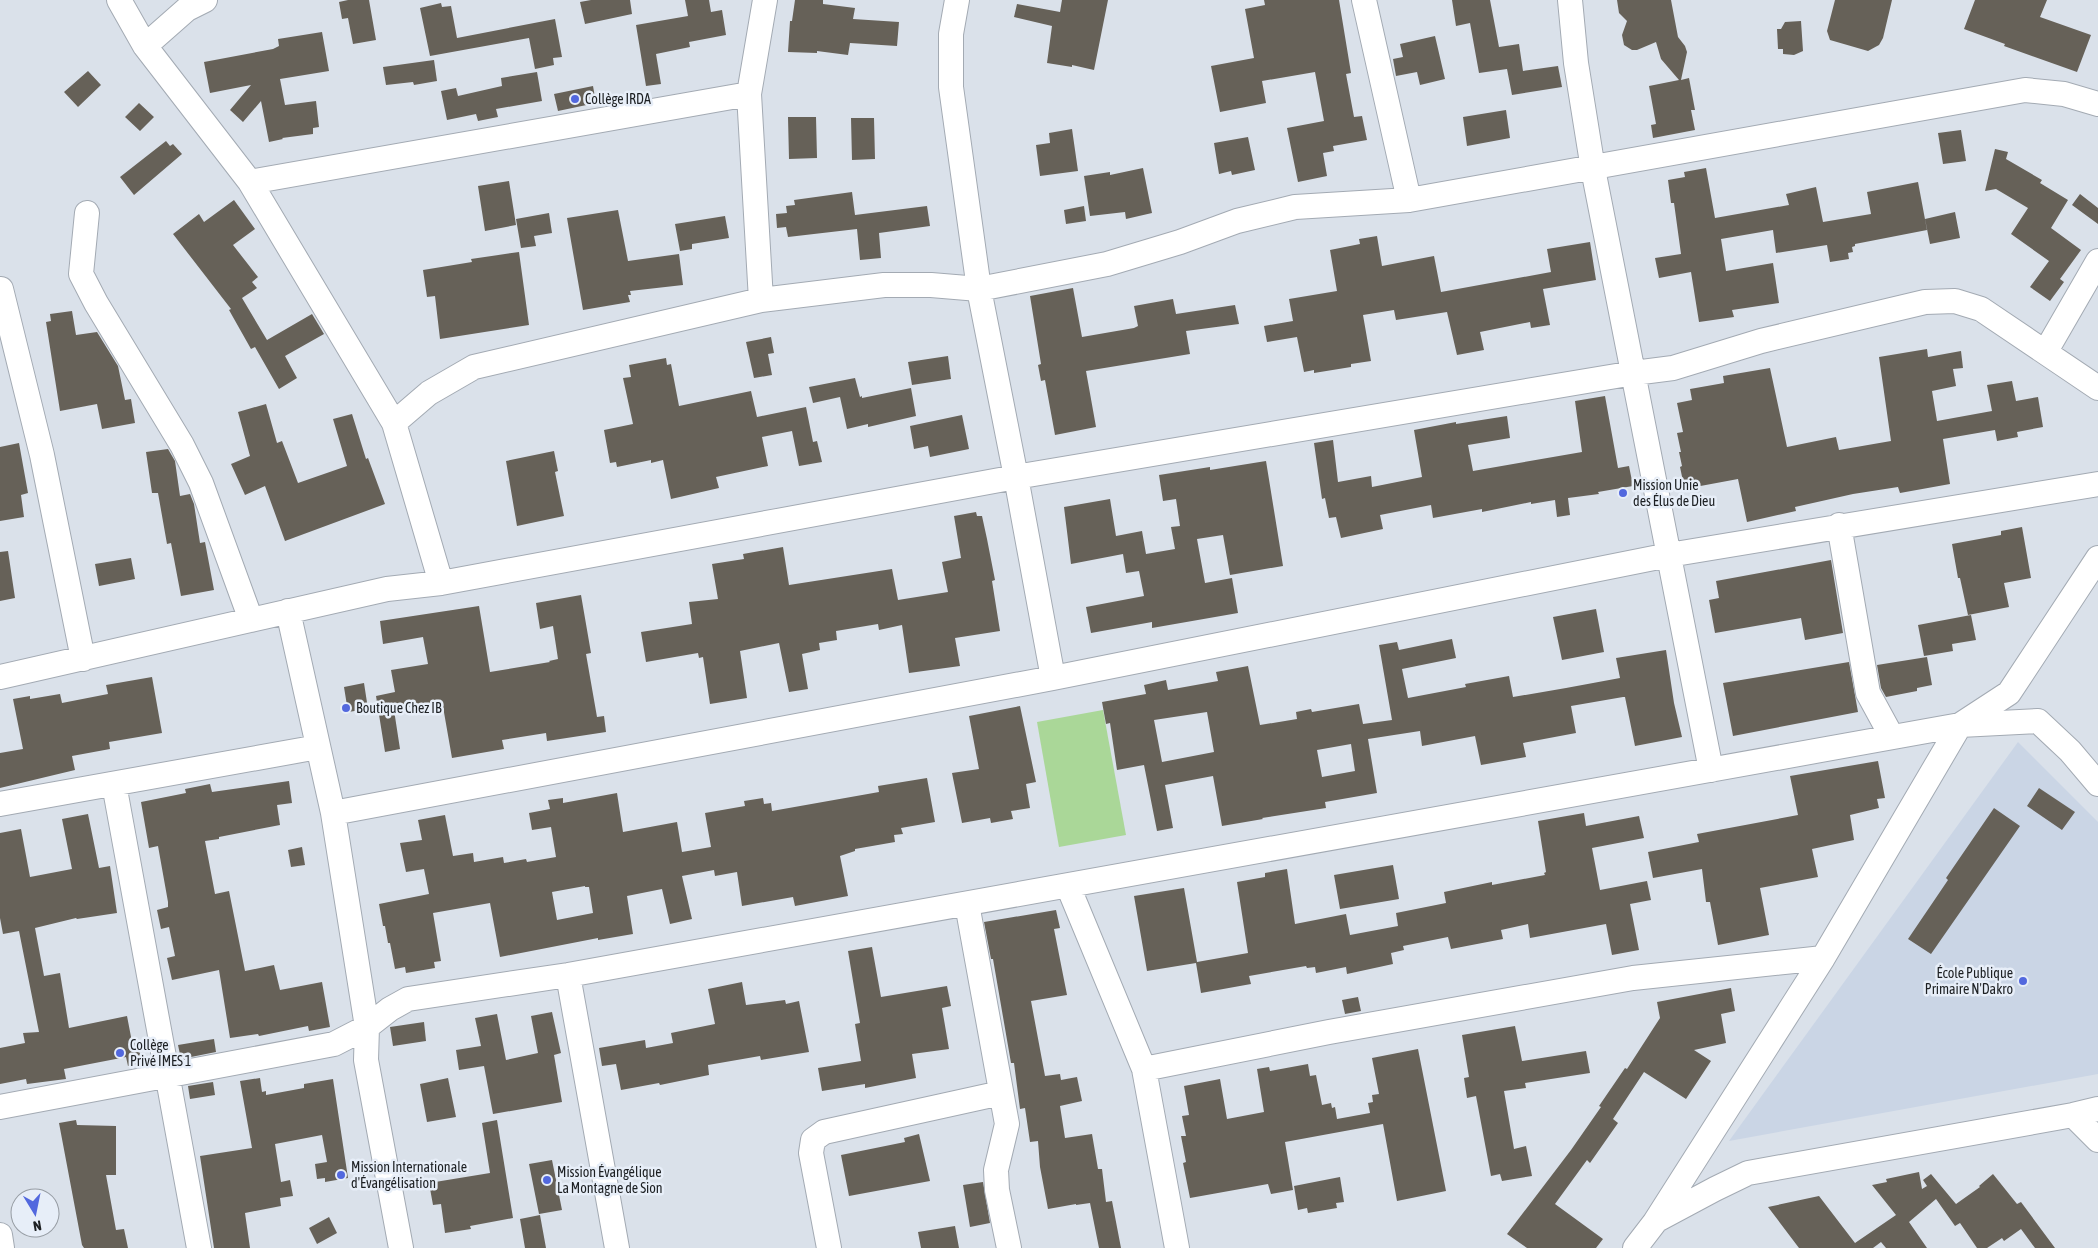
<svg xmlns="http://www.w3.org/2000/svg" width="2098" height="1248" font-family="'Asap Condensed',sans-serif">
	<rect width="100%" height="100%" fill="#dae1ea"/>
	<path fill="#cad5e5" d="M2018,742L2098,822V1074L1729,1141Z"/>
	<path fill="#aad798" d="M1103,710L1126,835L1059,847L1037,722Z"/>
	<path fill="#666158" fill-rule="evenodd" d="M348,0H369L376,40L353,44L348,18L342,19L339,2Z
		M591,0H630L632,14L585,24L580,2Z
		M685,0H709L711,12L722,10L726,35L689,42L690,47L656,54L661,84L646,86L636,25L688,16Z
		M795,0H823V4L855,8L853,19L899,22L897,46L850,43L848,55L817,51V53L788,52L790,21H792Z
		M1062,0H1108L1094,70L1072,65V67L1047,63L1052,26L1014,17L1017,4L1060,12Z
		M1264,0H1339L1351,73L1346,74L1354,117L1362,116L1367,140L1333,146L1334,151L1323,153L1327,176L1298,182L1287,128L1324,121L1315,72L1262,81L1266,103L1220,112L1211,66L1254,58L1245,9L1265,5Z
		M1452,0H1490L1499,47L1519,44L1523,71L1558,66L1562,87L1512,95L1507,69L1479,73L1470,23L1456,26Z
		M1617,0H1671L1678,37L1685,46L1687,52L1681,80L1689,78L1695,110H1691L1695,130L1653,138L1651,125L1656,124L1649,86L1679,80L1661,59L1656,42L1637,50H1632L1624,45L1622,35L1627,21L1619,13Z
		M1835,0H1892L1883,38L1879,45L1868,51L1830,40L1827,31Z
		M1975,0H2047L2040,17L2091,35L2077,72L2004,46L2005,44L1964,29Z
		M441,3L442,7L451,6L457,38L555,19L562,57L553,58L554,65L535,69L529,38L430,56L420,8Z
		M1801,21L1803,51L1794,55L1783,54V49H1778L1777,29H1781L1785,22Z
		M322,32L329,71L280,79L285,105L316,101L319,127L313,128V134L282,138L283,139L269,142L261,101L243,122L230,110L251,85L210,93L204,62L273,49L279,46L278,39Z
		M1435,36L1445,79L1420,85L1417,72L1396,76L1393,59L1403,57L1400,44Z
		M434,60L437,81L414,85L413,82L386,85L383,67Z
		M88,71L101,85L78,107L64,92Z
		M537,72L542,101L496,109L498,117L478,121L476,114L447,120L441,91L456,88L458,96L502,86L501,78Z
		M593,86L596,103L558,111L554,94Z
		M139,103L154,117L140,131L125,117Z
		M1506,110L1510,138L1467,146L1463,117Z
		M788,117H816L817,158L789,159Z
		M851,118H874L875,159L852,160Z
		M1072,129L1078,171L1040,176L1036,145L1050,143L1049,133Z
		M1961,130L1966,161L1943,164L1938,133Z
		M1248,137L1255,170L1232,175L1231,171L1219,174L1214,143Z
		M166,141L170,146L173,144L182,154L134,195L120,177Z
		M1995,149L2008,152L2006,159L2042,180L2040,183L2068,200L2051,228L2081,250L2060,279L2064,282L2050,301L2030,287L2049,261L2011,234L2028,208L1996,189L1985,191Z
		M1143,168L1152,213L1126,219L1125,212L1090,216L1084,176L1110,172V175Z
		M1706,168L1715,218L1789,205L1786,194L1816,187L1823,222L1871,214L1867,192L1918,182L1927,230L1855,244V246L1852,247L1853,252L1848,253L1849,259L1830,262L1827,245L1776,253L1773,230L1721,239L1726,271L1773,263L1779,303L1732,310L1734,317L1699,322L1691,272L1659,278L1655,258L1681,254L1674,203H1671L1668,180L1685,177L1684,172Z
		M509,181L516,225L485,231L478,186Z
		M852,192L855,215L927,206L930,226L879,233L881,258L860,260L857,229L788,237L786,227L777,228L776,214L787,213L786,206L795,205L794,200Z
		M2080,194L2098,208V224L2072,205Z
		M234,200L255,229L233,245L258,277L252,282L257,288L242,298L267,340L312,314L324,334L285,356L297,378L279,389L255,347L251,349L229,310L231,309L173,234L199,214L204,222Z
		M1084,206L1086,221L1066,224L1064,210Z
		M618,210L628,261L679,254L683,285L630,291L631,295H628L630,302L583,310L567,218Z
		M1955,212L1960,238L1930,244L1925,219Z
		M549,213L552,233L534,236L536,246L521,248L516,219Z
		M725,216L729,238L692,244V249L680,251L675,224Z
		M1377,236L1382,266L1434,256L1441,292L1551,272L1547,249L1590,242L1596,280L1543,289L1550,325L1531,328L1530,322L1480,332L1484,350L1457,355L1447,312L1396,320L1394,310L1363,315L1371,361L1351,364V367L1314,373V370L1304,372L1297,337L1267,342L1264,326L1293,321L1289,299L1337,291L1330,250L1360,244L1359,239Z
		M519,252L529,325L440,339L435,296L427,297L423,270L472,262L471,259Z
		M1073,288L1082,337L1134,328L1138,326L1134,306L1173,299L1176,314L1235,305L1239,324L1186,331L1190,354L1086,371L1096,427L1055,435L1045,380L1041,381L1038,365L1041,364L1030,296Z
		M72,311L76,335L97,332L118,366L125,400L131,399L135,423L102,429L97,404L60,411L46,322L51,321L50,314Z
		M771,337L774,353L768,354L772,375L754,378L746,342Z
		M1927,349L1928,357L1961,351L1963,368L1953,369L1956,386L1932,391L1937,421L1992,411L1987,385L2012,381L2016,401L2038,397L2043,427L2017,432L2018,437L1997,441L1995,430L1943,439L1950,484L1900,493L1898,487L1853,494L1795,507L1796,511L1747,522L1738,479L1695,487V485L1684,486L1680,467L1682,466L1679,452H1681L1677,433L1683,432L1677,403L1692,400L1690,389L1724,383L1723,376L1770,368L1787,447L1836,437L1839,450L1891,441L1879,357Z
		M948,356L951,379L912,385L908,362Z
		M666,358L667,365L671,364L679,406L751,391L757,417L806,407L813,442L817,441L822,462L799,466L792,431L762,437L768,466L716,477L719,488L671,499L663,460L651,463V460L617,467L616,462L610,463L604,430L633,424L623,378L631,377L629,365Z
		M855,378L860,397L862,396V398L911,388L916,416L868,427V424L847,429L840,397L813,403L809,387Z
		M1605,396L1618,468L1629,466L1633,486L1598,492L1599,494L1568,498L1570,515L1557,517L1555,500L1531,504V502L1482,512V509L1433,518L1431,505L1380,515L1383,529L1341,538L1336,517L1329,518L1325,498L1322,499L1314,443L1333,440L1338,482L1371,476L1372,487L1422,477L1414,430L1456,422V424L1507,416L1510,438L1468,445L1473,471L1582,452L1575,401Z
		M266,404L277,443L282,441L298,483L347,466L333,419L352,414L366,459L368,458L385,504L285,541L265,486L245,495L231,464L250,456L238,412Z
		M962,415L969,449L930,457L928,446L914,449L910,426Z
		M19,443L28,493L21,495L24,517L0,521V447Z
		M168,449L175,461L180,496L190,494L194,504L200,543L205,542L214,590L181,596L171,543L167,544L158,493H152L146,452Z
		M554,451L558,471L555,472L564,516L517,526L506,461Z
		M1266,461L1283,566L1230,575L1223,535L1197,539L1205,583L1232,578L1238,613L1152,628V622L1091,633L1086,607L1144,596L1139,571L1126,573L1123,554L1071,564L1064,507L1110,499L1116,536L1142,531L1146,554L1175,549L1171,527L1180,526L1176,499L1163,501L1159,475L1210,467V470Z
		M976,512L977,516H982L987,539L995,580L992,581L1000,631L955,638L960,666L909,673L902,625L879,630L878,624L836,631L837,640L819,643L820,650L802,654L808,689L789,692L779,643L740,651L747,698L710,704L703,657L699,658L698,653L646,662L641,632L692,624L689,602L718,599L712,564L744,559L743,554L783,547L789,585L892,569L898,600L948,592L942,562L961,558L954,516Z
		M2022,527L2031,578L2004,583L2009,607L1968,615L1960,578H1958L1952,544L2001,535V531Z
		M8,551L15,598L0,601V552Z
		M131,558L135,579L99,586L95,564Z
		M1831,560L1843,633L1805,640L1801,618L1715,633L1709,600L1719,598L1716,581Z
		M581,595L591,653L586,654L597,717L604,716L606,732L547,741L546,733L502,740L504,749L452,758L442,701L394,710L400,749L385,752L376,696L395,692L391,670L428,664L423,637L383,644L380,621L479,606L490,672L550,662L549,661L558,659L553,626L540,629L536,603Z
		M1596,609L1604,652L1562,660L1553,617Z
		M1971,615L1976,640L1952,644L1953,651L1924,656L1918,625Z
		M1452,639L1456,658L1402,669L1408,698L1466,687L1465,684L1509,676L1513,697L1566,688L1620,678L1616,658L1666,650L1674,703L1682,737L1635,746L1625,697H1623L1571,706L1576,733L1523,743L1526,757L1481,765L1475,736L1422,746L1420,731L1368,739L1377,793L1325,802L1326,808L1262,818L1263,819L1222,826L1213,776L1165,785L1173,828L1157,831L1144,765L1117,770L1110,723L1106,724L1102,702L1146,694L1144,685L1166,680L1168,690L1218,681L1216,672L1248,666L1260,725L1297,719L1296,712L1311,709L1312,712L1359,704L1363,724L1392,720L1379,645L1397,642L1399,650ZM1207,712L1214,752L1162,762L1154,720ZM1351,744L1355,771L1322,777L1317,750Z
		M1927,657L1932,685L1917,688V691L1886,697L1881,688L1877,665Z
		M1849,662L1858,712L1733,736L1723,683Z
		M152,677L162,733L109,742L110,749L72,756L75,770L0,788V753L23,749L13,699L30,696V699L60,694L62,703L108,694L106,685Z
		M364,683L368,709L348,712L344,687Z
		M1020,706L1036,782L1026,784L1030,808L1011,811L1013,819L991,823L990,818L962,823L952,773L979,769L969,716Z
		M1878,761L1885,798L1877,799L1879,808L1850,815L1854,840L1812,849L1818,877L1760,888L1769,935L1718,945L1710,902H1706L1702,869L1653,878L1648,852L1699,842L1697,834L1798,815L1790,776Z
		M927,778L935,822L901,828L903,834L894,835L895,842L855,849V851L840,856L848,896L795,906L793,897L742,906L737,872L715,876L714,870L682,876L692,919L670,924L662,889L627,896L633,934L598,940V938L500,957L490,903L433,913L441,961L434,962L435,968L406,973L405,967L395,969L390,943H388L385,926H383L379,904L429,894L424,869L406,872L400,843L422,840L418,820L445,815L453,856L473,853L474,862L503,857L504,863L526,859L527,862L556,857L551,827L532,830L529,813L550,809L548,800L563,798V803L617,793L623,832L677,822L682,852L711,847L705,813L745,806L744,801L763,798L764,804L771,803L772,811L879,792L878,786ZM585,886V887H589L593,913L557,920L552,892Z
		M289,781L292,803L277,805L280,825L219,837V839L205,841L215,894L229,891L245,971L274,965L280,990L322,982L330,1027L309,1031L308,1026L259,1036L258,1034L230,1038L219,970L172,980L167,958L175,956L169,927L161,929L157,910L168,907V902L158,846L149,848L141,802L186,793L185,789L210,784L212,792Z
		M2039,788L2075,812L2062,830L2027,806Z
		M1994,808L2020,826L1931,954L1908,939L1948,880L1946,878Z
		M1584,813L1586,826L1639,816L1644,838L1592,848L1600,890L1647,881L1651,900L1630,904L1639,950L1612,955L1606,924L1530,938L1528,924L1501,930L1503,939L1451,949L1448,937L1403,946L1404,950L1391,953L1393,964L1347,974L1346,967L1316,973L1315,967L1307,968L1306,966L1249,976L1251,984L1201,993L1196,963L1147,971L1134,896L1184,888L1197,962L1248,953L1237,882L1265,877V873L1287,869L1295,924L1346,914L1350,935L1398,926L1396,913L1446,903L1444,892L1492,882V885L1545,875L1544,873L1546,872L1538,821Z
		M88,814L99,868L110,866L117,913L77,919L76,918L35,928L44,976L60,973L69,1028L127,1016L132,1042L137,1041L142,1063L128,1066L126,1057L64,1069L66,1079L27,1084L26,1079L0,1084V1048L25,1043L23,1033L39,1032L19,931L3,934L0,918V833L21,829L30,877L72,869L62,819Z
		M302,847L305,865L291,867L288,850Z
		M1393,865L1399,899L1340,909L1334,875Z
		M1056,910L1060,928L1054,929L1067,995L1031,1001L1045,1076L1060,1074L1061,1080L1077,1077L1082,1101L1060,1106L1065,1138L1092,1134L1098,1169H1102L1106,1202L1112,1201L1121,1248H1099L1090,1203L1076,1205V1204L1048,1209L1040,1167L1038,1141L1030,1142L1025,1108L1020,1109L1014,1063H1011L993,959H991L984,922Z
		M872,947L881,997L947,986L951,1006L942,1008L949,1049L912,1054L916,1078L865,1088V1084L822,1091L818,1068L861,1061L855,1024L860,1023L848,951Z
		M742,982L746,1005L785,1000L786,1004L799,1001L809,1052L761,1060L760,1056L708,1065L709,1075L660,1085L659,1083L621,1090L616,1064L602,1066L599,1048L645,1040L646,1048L673,1043L671,1033L715,1024L708,989Z
		M1731,988L1735,1011L1721,1014L1726,1043L1694,1050L1711,1061L1686,1099L1644,1072L1613,1119L1618,1123L1590,1163L1587,1160L1555,1204L1603,1239L1596,1248H1527L1507,1234L1571,1150L1601,1107L1599,1106L1625,1068L1627,1069L1660,1018L1657,1002Z
		M1358,997L1361,1011L1345,1014L1342,1000Z
		M552,1012L561,1053L554,1055L562,1102L493,1114L484,1066L459,1070L456,1050L481,1046L475,1018L497,1014L506,1060L538,1053L531,1016Z
		M424,1022L426,1041L393,1046L390,1027Z
		M1515,1026L1522,1061L1586,1051L1590,1073L1525,1083L1526,1088L1504,1091L1514,1149L1526,1146L1532,1176L1502,1181L1500,1174L1491,1176L1476,1096L1467,1098L1464,1078L1469,1077L1462,1035Z
		M214,1039L216,1052L181,1059L178,1045Z
		M1418,1049L1446,1191L1397,1201L1383,1124L1285,1142L1293,1190L1271,1194L1268,1184L1190,1198L1183,1163L1186,1162L1181,1136H1186L1182,1116L1189,1115L1184,1086L1220,1079L1227,1119L1264,1112L1257,1069L1269,1067L1270,1071L1308,1064L1310,1076L1316,1075L1322,1105L1331,1103L1332,1108L1335,1107L1337,1119L1370,1113L1368,1103L1373,1102L1372,1095L1379,1094L1372,1058Z
		M260,1078L262,1092L266,1091V1095L304,1088V1084L333,1079L348,1178L325,1182V1178L317,1179L315,1164L327,1162L322,1135L275,1144L281,1182L290,1180L293,1196L280,1198L281,1206L245,1213L250,1248H214L200,1156L252,1148L240,1081Z
		M448,1078L456,1117L427,1122L420,1084Z
		M213,1082L215,1095L190,1099L188,1086Z
		M76,1120L77,1125L116,1126V1175H106L116,1230L124,1229L128,1248H84L82,1245L59,1123Z
		M497,1120L513,1218L470,1226L471,1229L445,1233L441,1204L433,1205L429,1183L490,1173L482,1123Z
		M919,1134L930,1181L849,1196L841,1155L905,1142L904,1138Z
		M552,1160L562,1210L539,1214L529,1164Z
		M1919,1172L1922,1189L1927,1186L1923,1180L1931,1174L1956,1204L1980,1187L1979,1186L1993,1174L2017,1204L2021,1202L2055,1248H2035L2021,1229L2004,1241L2002,1238L1987,1248H1977L1960,1223L1955,1226L1936,1199L1909,1222L1927,1248H1886L1881,1242L1873,1248H1799L1768,1207L1819,1196L1855,1243L1896,1215L1872,1185L1887,1182L1886,1179Z
		M1340,1177L1344,1202L1336,1203L1337,1208L1308,1213L1307,1208L1298,1210L1294,1186Z
		M983,1182L990,1223L970,1227L963,1185Z
		M540,1215L546,1248H525L520,1219Z
		M329,1217L337,1233L317,1244L309,1228Z
		M955,1226L959,1248H921L918,1232Z"/>
	<g fill="none" stroke-linecap="round" stroke-linejoin="round">
		<defs>
			<path id="minor" d="M119,0L145,46L250,182L394,423L441,583
				M957,0L951,34V87L979,289L1016,477L1053,678
				M1364,0L1409,200
				M1570,0L1576,63L1593,169L1711,770
				M145,46L187,9L205,0
				M250,182L749,94
				M87,213L81,274L96,303L182,445L201,483L251,620
				M1,289L42,455L83,659
				M761,300L749,94L765,0
				M2046,351L2098,261
				M394,423L429,393L474,367L761,300L884,285H931L979,289L1107,264L1180,242L1237,221L1295,207L1409,200L2025,90L2064,94L2098,104
				M1839,525L1868,693L1892,737
				M288,611L333,813L367,1027L366,1060L401,1248
				M0,677L387,589L441,583L1016,477L1634,373L1673,368L1761,341L1925,302L1955,301L1981,309L2098,388
				M114,784L199,1248
				M0,804L318,747
				M333,813L1053,678L1669,555L2098,484
				M1068,886L1144,1069L1177,1248
				M967,904L1007,1124L996,1170L997,1190L1009,1248
				M568,975L617,1248
				M1144,1069L1329,1032L1633,978L1823,958
				M0,1107L334,1044L367,1027L390,1009L408,999L568,975L1960,725L2038,721L2070,751L2098,784
				M2073,1115L2098,1140
				M1657,1220L1715,1189L1748,1173L2073,1115L2098,1109
				M0,1235L2,1248
				M829,1248L811,1153L813,1140L824,1132L1001,1093
				M1635,1248L1655,1222L1823,958L1960,725L2009,693L2098,558"/>
		</defs>
		<use href="#minor" stroke="#a3aab3" stroke-width="26"/>
		<use href="#minor" stroke="#fff" stroke-width="24"/>
	</g>
	<g fill="#5268de" stroke="#e7eef8" stroke-width="2">
		<circle cx="575" cy="99" r="5"/>
		<circle cx="1623" cy="493" r="5"/>
		<circle cx="346" cy="708" r="5"/>
		<circle cx="2023" cy="981" r="5"/>
		<circle cx="120" cy="1053" r="5"/>
		<circle cx="341" cy="1175" r="5"/>
		<circle cx="547" cy="1180" r="5"/>
	</g>
	<g text-anchor="middle" dominant-baseline="central" stroke-width="5" stroke-linejoin="round" paint-order="stroke">
		<g font-size="14" fill="#1d2023" stroke="#e7eef8" text-anchor="start">
			<text x="585" y="99">Collège IRDA</text>
			<text x="1633" y="485">Mission Unie<tspan x="1633" dy="16">des Élus de Dieu</tspan></text>
			<text x="356" y="708">Boutique Chez IB</text>
			<text x="2013" y="973" text-anchor="end">École Publique<tspan x="2013" dy="16">Primaire N'Dakro</tspan></text>
			<text x="130" y="1045">Collège<tspan x="130" dy="16">Privé IMES 1</tspan></text>
			<text x="351" y="1167">Mission Internationale<tspan x="351" dy="16">d'Évangélisation</tspan></text>
			<text x="557" y="1172">Mission Évangélique<tspan x="557" dy="16">La Montagne de Sion</tspan></text>
		</g>
	</g>
	<g transform="translate(35 1213) rotate(170)"><circle r="24" fill="#e7eef8" stroke="#969ca3"/>
	<path d="M0-4L9 19L0 12L-9 19Z" fill="#5268de"/>
	<text y="-8" font-size="14" font-weight="bold" text-anchor="middle" fill="#1d2023">N</text>
	</g>
</svg>
